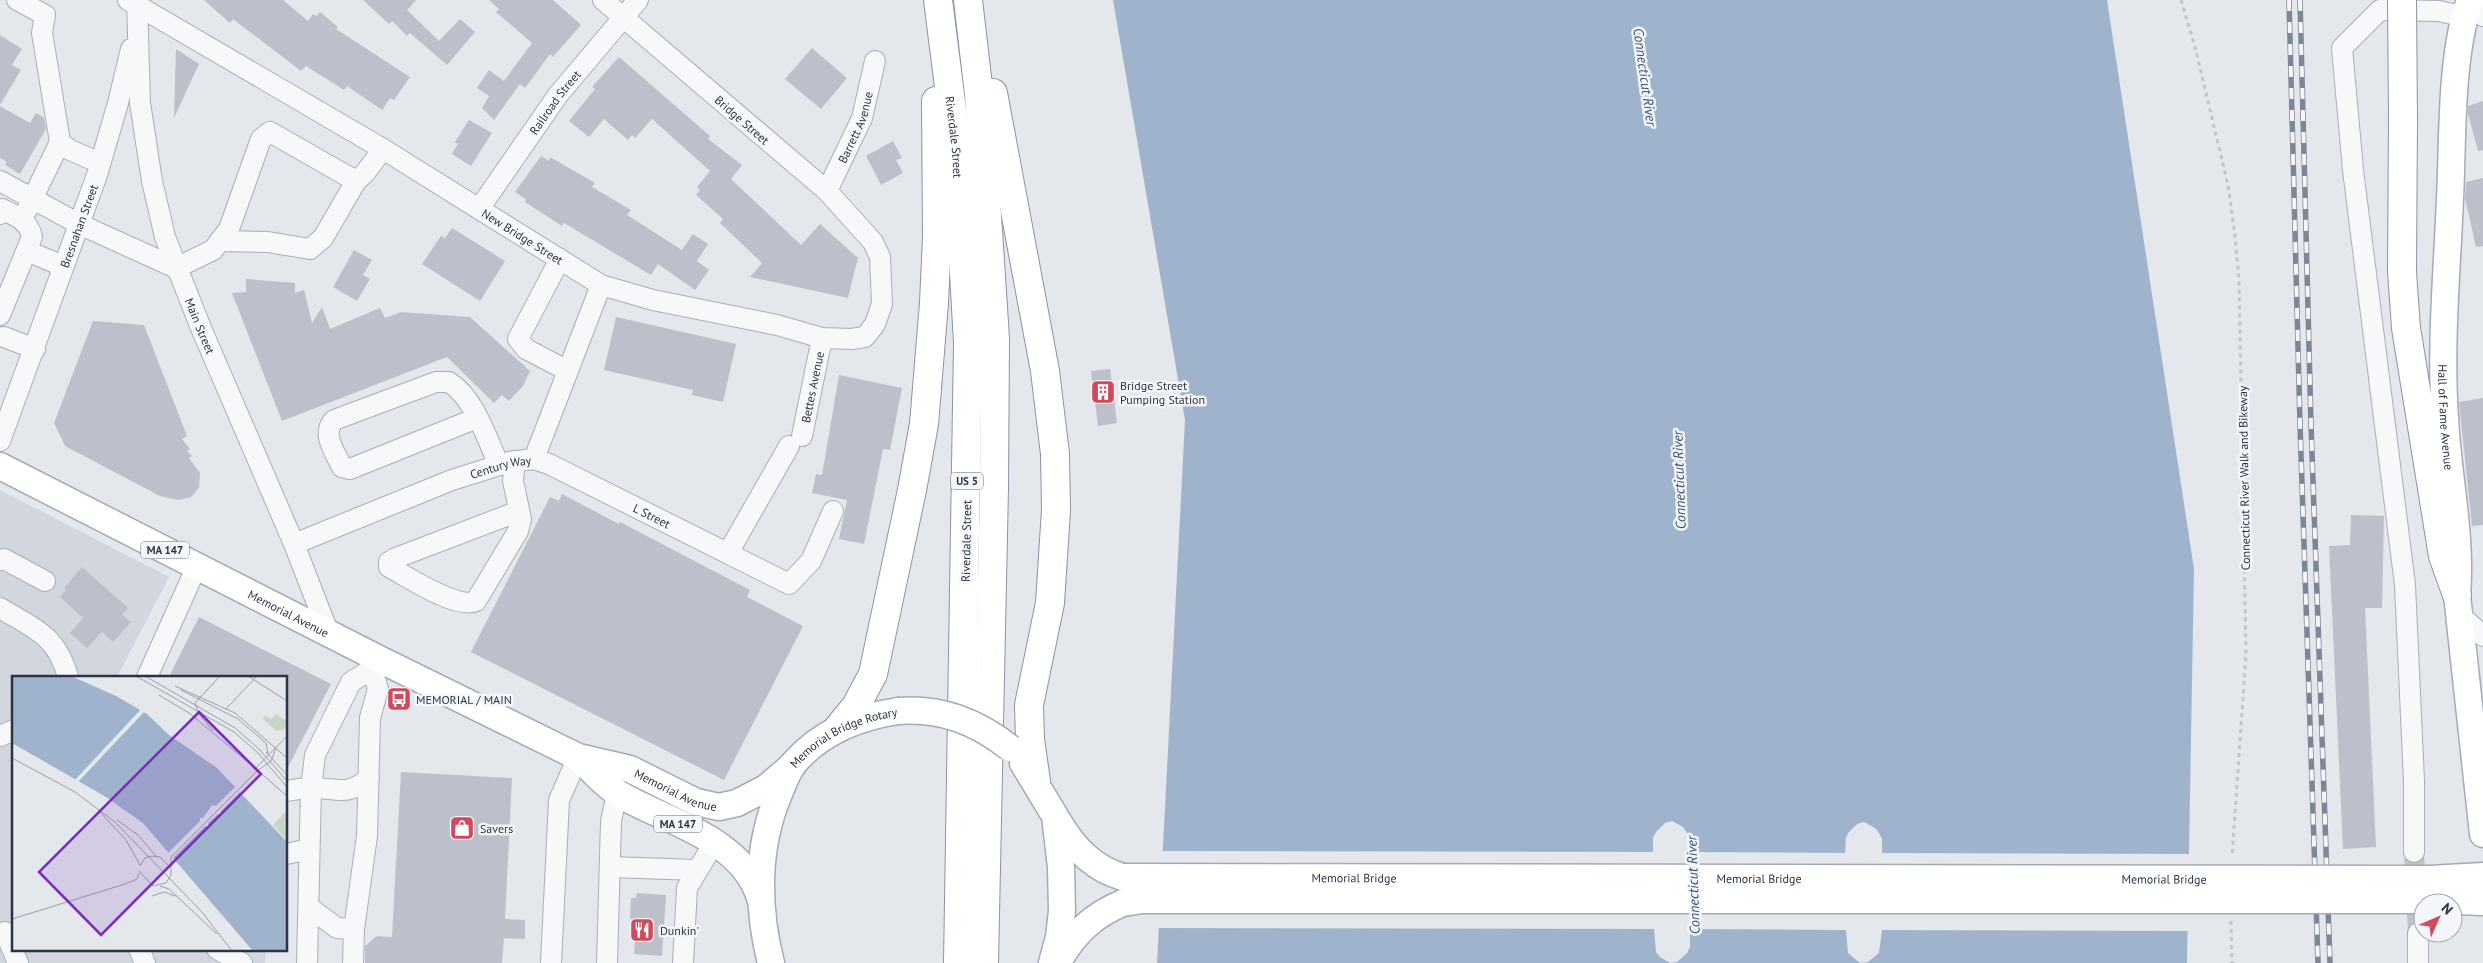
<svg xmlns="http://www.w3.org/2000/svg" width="2483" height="963" font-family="'PT Sans',sans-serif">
	<rect width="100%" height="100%" fill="#e4e7ec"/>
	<path fill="#d2d6de" d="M0,490L169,577L117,677H14V949H266L265,963H0Z"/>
	<path fill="#9fb4cc" d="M1113,0H2107L2194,569L2187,963H1157L1185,420Z"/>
	<path fill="#e4e7ec" d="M1672,821L1683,827L1690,837V852L1845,853L1846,838L1848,833L1857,824L1864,822L1875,828L1879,833L1882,839V853L2191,854L2190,931L1882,930L1879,953L1868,962L1860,963L1848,953L1846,930L1690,929V947L1687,953L1677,962L1670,963L1660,957L1656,952L1654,929L1156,928L1160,851L1653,852V837L1656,832L1665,823Z"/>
	<path fill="#bbc0ca" d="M204,0H283L308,21L313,14L316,16L320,12L338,27L336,29L410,77L394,100L390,98L382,110L347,86L344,90L306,66L301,71L233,19L230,23Z
		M363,0H416L407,10L439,41L460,19L475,32L447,65L410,33L407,36L392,21L389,24Z
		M489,0H553L581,25L553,57L550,54L525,88L520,84L494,120L482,108L489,96L477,88L489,70L504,81L532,43L496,12L499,9Z
		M0,35L22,49L12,65L21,70L0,105Z
		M812,48L847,78L821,109L785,79Z
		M176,49L199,64L174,118Z
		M619,57L710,136L708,139L742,165L731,179L801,245L820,224L858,258L848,298L750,277L762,263L720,223L723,219L696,195L700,190L697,187L710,171L652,119L635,138L632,135L628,140L604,119L589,137L569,121L595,89L592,87Z
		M2483,101V150L2478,151L2468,114V106Z
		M0,106L30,123L36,113L44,118L46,129L20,174L5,165L7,162L0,158Z
		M469,120L492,133L471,166L452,154L458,144L455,142Z
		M893,141L902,158L896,160L903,173L881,185L866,156Z
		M541,156L549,161L550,157L595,183L592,187L631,210L627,215L682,250L693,234L708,244L697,261L709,270L695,290L658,264L651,275L564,223L562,226L525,202L526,199L515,192Z
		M2483,178V246L2476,247L2465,198L2466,182Z
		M452,228L505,261L480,301L422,264L441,236L445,238Z
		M354,250L372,260L363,275L370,279L357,301L333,287Z
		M246,279L295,283V293L304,290L312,323L322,307L330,329L380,308L385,318L401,312L470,317L530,371L523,386L509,401L502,395L494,403L447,357L282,421L232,293L246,292Z
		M616,317L736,344L723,402L692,395L693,390L604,370Z
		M93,321L144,325L187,436L182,439L190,449L187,451L192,456L189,458L200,473L199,488L191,497L178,500L160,496L65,446L54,423Z
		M1110,369L1117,423L1098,426L1091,371Z
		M839,375L902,388L890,450L883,449L864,544L839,539L847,500L812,493L816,474L822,475Z
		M2483,398V525L2472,526L2459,402Z
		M562,494L619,524L620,522L750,590L747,597L803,626L724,780L471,652L550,497L559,501Z
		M2351,515L2384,516L2382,608H2365L2376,847L2343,849L2329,546L2350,545Z
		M82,567L128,608L122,615L131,622L113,642L102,632L87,648L70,633L83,618L60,597L66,590L64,588Z
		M199,617L331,684L286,771V677H169Z
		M401,772L512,778L505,919L525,920V939L504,938L502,963H365V946L377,936L392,937Z
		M637,893L666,895L662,956L634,954L637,919H630L631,898H636Z"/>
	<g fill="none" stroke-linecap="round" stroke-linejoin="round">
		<path stroke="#bfc3cb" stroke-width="20" stroke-dasharray="20 10" stroke-linecap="butt" d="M2414,852L2418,933"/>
		<defs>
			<g id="minor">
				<path d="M17,0L45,15L42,33L60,142L70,150L100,163"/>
				<path id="s1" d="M128,0L383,149L601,285L653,300L777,325L822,338L851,339L865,337L875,324L882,304L880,257L873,242L827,191L603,0"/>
				<path id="s2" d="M137,0L140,103L152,181L165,237L201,328L294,544L329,634"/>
				<path d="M2478,0L2483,16"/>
				<path d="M0,181L79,224L176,268L213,250L229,229L261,139L270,132L356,181L365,173L383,149"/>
				<path id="s3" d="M827,191L862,118L875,61"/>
				<path id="s4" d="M479,209L558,95L638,0"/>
				<path d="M27,210L60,142"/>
				<path d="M0,214L2,209C16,216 29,221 32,237L0,315"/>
				<path d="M220,241L268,242L310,249L323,238L356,181"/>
				<path d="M27,251L63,266"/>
				<path d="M560,259L518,339L526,349L568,371"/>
				<path d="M4,337L35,349"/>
				<path d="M477,418L350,469L342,467C335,452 321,434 334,420L436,382H449C475,399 486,437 499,465"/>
				<path id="s5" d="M802,436L822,338"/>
				<path id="s6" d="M0,441L97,175L118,103L131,49"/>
				<path id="s7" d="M534,459L549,464L789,584L811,561L833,511"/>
				<path d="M515,461L513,481L521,519L518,531L476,601C457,610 408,577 389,567V562L396,558L519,511"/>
				<path id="s8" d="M294,544L452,480L509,462L534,459L601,285"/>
				<path d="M728,553L789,446"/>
				<path d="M0,560L4,559L45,581"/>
				<path d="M0,608C33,628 57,635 68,677"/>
				<path d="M2459,614L2483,636"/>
				<path d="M147,677L197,566"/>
				<path d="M0,736L14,730"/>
				<path d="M286,791C294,790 302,788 310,788C336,787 346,798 369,778"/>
				<path d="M2414,852V781L2405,585L2353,170L2342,48L2380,10L2439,11L2465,17"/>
				<path d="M286,854L309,849"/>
				<path d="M610,867L697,870"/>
				<path d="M310,908L337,928L354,929"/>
				<path d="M5,932L18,963"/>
				<path d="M2418,933V963"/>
				<path d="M139,949L145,963"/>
				<path d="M217,949L242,963"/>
				<path d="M307,963L311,788L315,755L351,682L372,669L377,658"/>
				<path d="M353,963L354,929L367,836L370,718L378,689L372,669"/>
				<path d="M551,963L559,800L578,757"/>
				<path d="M607,963L611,821L617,793"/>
				<path d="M683,963L687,888L714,843"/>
			</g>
			<g id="major">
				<path id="s9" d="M2470,0C2450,57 2453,138 2450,199C2447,271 2440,345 2445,418C2448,477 2462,536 2457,595L2483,834"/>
				<path id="s10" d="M0,466L377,658L578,757L630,769L696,802L719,807L737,803L766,788L793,765"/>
				<path d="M579,758C592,770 604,785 619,794C666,822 742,838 760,898"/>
				<path d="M1023,763L1055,816L1061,867L1062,911L1059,937L1052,963"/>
				<path d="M1058,821C1073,847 1093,869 1123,877"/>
				<path d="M2430,879L2483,876"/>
				<path d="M2430,900L2483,902"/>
				<path d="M1059,960C1075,933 1093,915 1123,903"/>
				<path id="s11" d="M771,963C757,908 756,847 779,794C783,784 787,772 794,763C821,732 858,717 898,711"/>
			</g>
			<g id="highway">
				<path id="s12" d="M938,0L957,150L968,343L958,963"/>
				<path d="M968,0L979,94L995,338L994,487L984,963"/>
				<path d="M993,93L1045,371L1055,454L1056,510L1050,603L1029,705L1030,740L1036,781"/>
				<path d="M2403,119L2402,272L2406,328L2443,556L2457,595"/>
				<path d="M838,728L856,706L873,674L912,490L924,424L934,303L937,237L936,101"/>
			</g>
		</defs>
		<use href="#minor" stroke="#a9aeb7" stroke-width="22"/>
		<use href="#major" stroke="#a3abb8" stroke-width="29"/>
		<use href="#highway" stroke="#8b94a3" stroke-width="30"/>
		<path stroke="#c2c5cb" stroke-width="3" stroke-dasharray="4 4" stroke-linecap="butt" d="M2181,0L2195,47L2228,185L2235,236L2239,280L2246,655L2232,857
			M2231,921L2232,963"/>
		<use href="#minor" stroke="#f7f8fa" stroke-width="20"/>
		<use href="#major" stroke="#fff" stroke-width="26"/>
		<use href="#highway" stroke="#fff" stroke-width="28"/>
		<defs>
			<path id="rail" d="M2289,0L2300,424L2318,963
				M2300,0L2311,424L2330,963"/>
		</defs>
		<use href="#rail" stroke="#7d8696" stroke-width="5.5"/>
		<use href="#rail" stroke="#f4f6f9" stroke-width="4" stroke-dasharray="11" stroke-linecap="butt"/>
		<defs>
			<g id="major-bridge">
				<path d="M898,711C941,708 976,721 1010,748"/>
				<path id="s13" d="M1123,877L2430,879"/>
				<path d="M1123,903L1143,900H2430"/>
			</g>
			<path id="highway-bridge" d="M2402,0L2403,119"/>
		</defs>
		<use href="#major-bridge" stroke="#a3abb8" stroke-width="29" stroke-linecap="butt"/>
		<use href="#highway-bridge" stroke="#8b94a3" stroke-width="30" stroke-linecap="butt"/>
		<use href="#major-bridge" stroke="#fff" stroke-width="26"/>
		<use href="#highway-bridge" stroke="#fff" stroke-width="28"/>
	</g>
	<defs>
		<symbol id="building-square" viewBox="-11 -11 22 22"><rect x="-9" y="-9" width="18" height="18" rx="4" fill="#d1495b" stroke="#f4f6f9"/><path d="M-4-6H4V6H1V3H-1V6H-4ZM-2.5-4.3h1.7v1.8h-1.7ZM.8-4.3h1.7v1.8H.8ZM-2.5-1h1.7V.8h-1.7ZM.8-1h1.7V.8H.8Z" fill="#fff"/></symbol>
		<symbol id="bus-square" viewBox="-11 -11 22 22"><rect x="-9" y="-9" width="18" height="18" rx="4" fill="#d1495b" stroke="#f4f6f9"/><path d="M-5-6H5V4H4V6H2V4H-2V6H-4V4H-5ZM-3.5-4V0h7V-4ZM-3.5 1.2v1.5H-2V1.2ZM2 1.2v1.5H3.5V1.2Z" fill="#fff"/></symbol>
		<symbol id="shop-square" viewBox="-11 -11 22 22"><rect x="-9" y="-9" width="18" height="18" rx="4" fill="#d1495b" stroke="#f4f6f9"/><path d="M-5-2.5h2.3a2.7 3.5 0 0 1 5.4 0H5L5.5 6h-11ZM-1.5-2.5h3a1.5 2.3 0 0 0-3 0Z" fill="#fff"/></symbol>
		<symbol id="restaurant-square" viewBox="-11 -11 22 22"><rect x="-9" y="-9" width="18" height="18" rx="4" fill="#d1495b" stroke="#f4f6f9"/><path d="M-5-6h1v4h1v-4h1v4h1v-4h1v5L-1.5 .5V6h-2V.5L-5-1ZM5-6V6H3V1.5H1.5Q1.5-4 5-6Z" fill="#fff"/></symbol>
	</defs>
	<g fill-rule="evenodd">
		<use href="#building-square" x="1089" y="378" width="28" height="28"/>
		<use href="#bus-square" x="385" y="685" width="28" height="28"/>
		<use href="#shop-square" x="448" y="814" width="28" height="28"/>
		<use href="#restaurant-square" x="628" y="916" width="28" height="28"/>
	</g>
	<g text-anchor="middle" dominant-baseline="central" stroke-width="5" stroke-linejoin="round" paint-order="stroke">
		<g fill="#f4f6f9" stroke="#676e7b" stroke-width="1">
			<rect x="951" y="472.5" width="32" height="17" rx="4"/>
			<rect x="141" y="541.5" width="48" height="17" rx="4"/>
			<rect x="654" y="815.5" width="48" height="17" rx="4"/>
		</g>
		<g font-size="11" font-weight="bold" fill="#2b3445">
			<text x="967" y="481">US 5</text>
			<text x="165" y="550">MA 147</text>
			<text x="678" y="824">MA 147</text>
		</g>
		<g font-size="12" fill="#2b3445" stroke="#f4f6f9">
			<text stroke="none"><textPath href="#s4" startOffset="131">Railroad Street</textPath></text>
			<text transform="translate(742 120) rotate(41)">Bridge Street</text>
			<text stroke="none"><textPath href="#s3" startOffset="70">Barrett Avenue</textPath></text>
			<text stroke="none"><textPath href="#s12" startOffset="138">Riverdale Street</textPath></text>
			<text stroke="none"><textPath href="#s6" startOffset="229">Bresnahan Street</textPath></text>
			<text stroke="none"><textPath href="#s1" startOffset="460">New Bridge Street</textPath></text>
			<text stroke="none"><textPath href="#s2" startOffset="335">Main Street</textPath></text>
			<text stroke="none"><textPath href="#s5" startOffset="50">Bettes Avenue</textPath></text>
			<text stroke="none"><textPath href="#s9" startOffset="419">Hall of Fame Avenue</textPath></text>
			<text stroke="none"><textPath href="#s8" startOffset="221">Century Way</textPath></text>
			<text transform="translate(2244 478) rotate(-91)">Connecticut River Walk and Bikeway</text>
			<text stroke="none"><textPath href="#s7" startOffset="131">L Street</textPath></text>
			<text transform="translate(966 541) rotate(-89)">Riverdale Street</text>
			<text stroke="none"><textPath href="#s10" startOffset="324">Memorial Avenue</textPath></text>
			<text stroke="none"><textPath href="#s11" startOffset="264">Memorial Bridge Rotary</textPath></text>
			<text stroke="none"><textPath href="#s10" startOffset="751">Memorial Avenue</textPath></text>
			<text stroke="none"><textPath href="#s13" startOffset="231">Memorial Bridge</textPath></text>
			<text stroke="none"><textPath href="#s13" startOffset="636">Memorial Bridge</textPath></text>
			<text stroke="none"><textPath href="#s13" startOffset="1041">Memorial Bridge</textPath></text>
		</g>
		<g font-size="12" fill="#2b3445" stroke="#f4f6f9" text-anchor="start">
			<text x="1120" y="385">Bridge Street<tspan x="1120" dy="14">Pumping Station</tspan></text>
			<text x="416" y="699">MEMORIAL / MAIN</text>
			<text x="480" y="828">Savers</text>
			<text x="660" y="930">Dunkin'</text>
		</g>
		<g font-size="14" font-style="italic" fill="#34527a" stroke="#f4f6f9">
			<text transform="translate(1645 77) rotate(82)">Connecticut River</text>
			<text transform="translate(1679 480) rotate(-92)">Connecticut River</text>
			<text transform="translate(1693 885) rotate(-92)">Connecticut River</text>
		</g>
	</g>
	<g transform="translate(12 676)">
		<rect width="275" height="275" fill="#e4e7ec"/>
		<path d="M264,38L275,45L272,54L265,55L251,43L253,39L259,43ZM275,134V165L261,149Z" fill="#c9d6c5"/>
		<path d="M0,0H59L104,20L135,38L157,59L205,92L275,166V275H241L131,147L94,121L0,67Z" fill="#9fb4cc"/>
		<path d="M130,32L134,34L65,107L62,105ZM225,109L230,114L209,135V138H206L196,147L197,151L193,150L160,183L155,178L188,145V142H191L200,129L204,130Z" fill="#e4e7ec"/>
		<path fill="none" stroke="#9a9fa9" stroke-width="1" d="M124,0L222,56L246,77L275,111M133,0L223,52L248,74L275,105M236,0L275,25M163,10L223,37L275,82M169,14L226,43L254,67L256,78M147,19L177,37L224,76M214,33L245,0M201,55L187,38L183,27L208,0M223,75L275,120M254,76L275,99M0,82L63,116L103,146L190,236L220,275M242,94L275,60M86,134L114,164L128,189M105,144L126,159L144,180M128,190L133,182L140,180L148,181L157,190M127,195L141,210L154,207L159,199V181L245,95L259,85L264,72M148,210L157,213L205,258M140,220L152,216L163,220M0,243L113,208L125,203L127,197"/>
		<path fill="#7b2cbf" fill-opacity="0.15" stroke="#7b2cbf" stroke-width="2.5" d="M187,36L249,98L89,259L27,196Z"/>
		<rect width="275" height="275" fill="none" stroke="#2b3445" stroke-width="2.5"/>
	</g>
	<g transform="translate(2438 918) rotate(45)"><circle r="24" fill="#f4f6f9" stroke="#a4a8b1"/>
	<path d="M0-4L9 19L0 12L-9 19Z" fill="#d1495b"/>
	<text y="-8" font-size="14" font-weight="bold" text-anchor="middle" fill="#2b3445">N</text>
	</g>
</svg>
